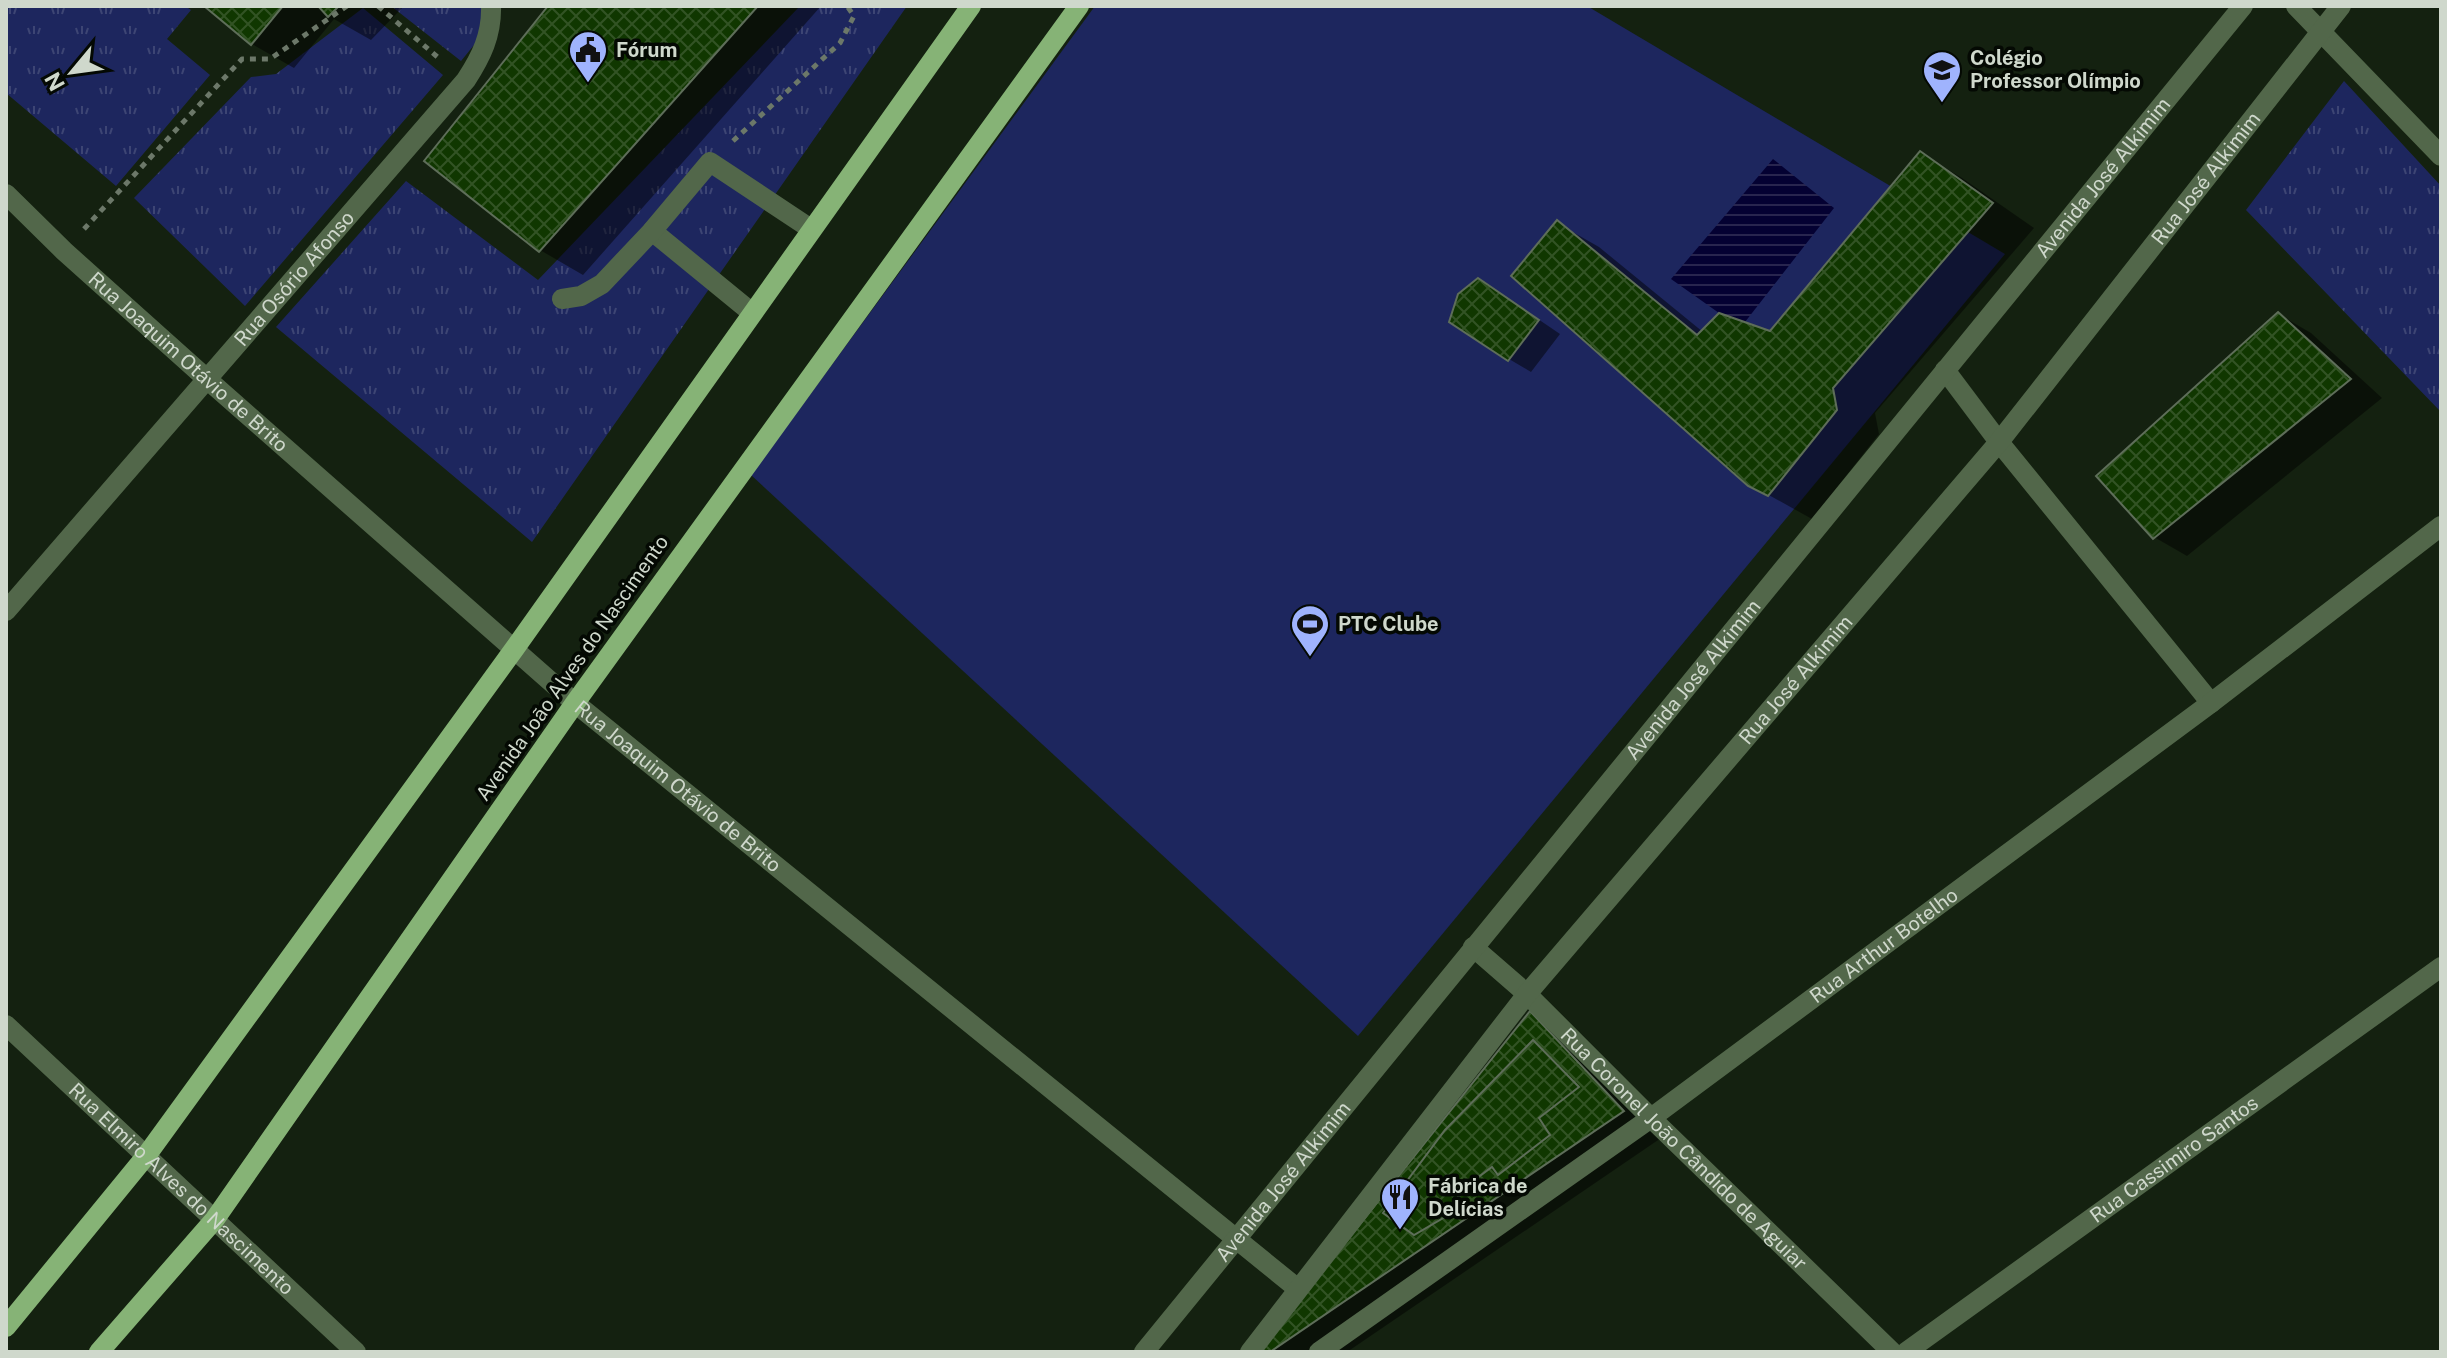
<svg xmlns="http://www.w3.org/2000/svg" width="2447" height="1358" font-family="'Public Sans',sans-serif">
	<defs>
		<pattern id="grass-tufts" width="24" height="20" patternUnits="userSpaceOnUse" patternTransform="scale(2)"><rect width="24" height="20" fill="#1d265e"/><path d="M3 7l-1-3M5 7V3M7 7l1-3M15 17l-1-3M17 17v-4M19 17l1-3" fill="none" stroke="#3d4574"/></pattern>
		<pattern id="water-rules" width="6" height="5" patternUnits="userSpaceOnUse" patternTransform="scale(2)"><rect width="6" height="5" fill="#040132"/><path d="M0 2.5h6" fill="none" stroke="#28254e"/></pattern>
		<pattern id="building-cross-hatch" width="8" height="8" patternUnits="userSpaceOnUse" patternTransform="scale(2)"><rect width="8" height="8" fill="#103700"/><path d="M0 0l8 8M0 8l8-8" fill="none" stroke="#325324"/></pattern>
	</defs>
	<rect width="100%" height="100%" fill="#142110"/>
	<path fill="url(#grass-tufts)" d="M6,6H185L191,10L167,39L210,75L116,186L6,93Z
		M391,6H482L483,34L461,61Z
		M800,6H907L532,542L276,327L406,181L538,280Z
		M363,8L443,75L245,306L134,198L251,77L276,74Z
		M2344,81L2441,186V412L2246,210Z"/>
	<path fill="#1d265e" d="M1095,6H1587L2005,254L1358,1036L751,475Z"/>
	<path fill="url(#water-rules)" d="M1773,159L1834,208L1745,322L1719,313L1671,279Z"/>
	<path fill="#0007" d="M207,6H404L371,40L334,19L294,68L252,44Z
		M551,6H821L583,275L540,250L426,161Z
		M1920,153L1962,178L2034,228L1875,413L1879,434L1812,519L1749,484L1557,223L1599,247L1703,332L1771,334Z
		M1501,294L1560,334L1531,372L1509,359Z
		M2278,314L2311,333L2382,398L2187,556L2154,537Z
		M1530,1014L1572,1038L1664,1136L1347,1352H1260Z"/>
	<path fill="url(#building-cross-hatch)" stroke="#5e6e59" stroke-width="2" d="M204,6H283L251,45Z
		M318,6H339L328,17Z
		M548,6H758L539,252L424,161Z
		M1920,151L1993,203L1833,388L1837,410L1768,496L1748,486L1511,276L1557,220L1697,335L1719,313L1770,331Z
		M1478,278L1539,320L1508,361L1449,322L1458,294Z
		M2278,312L2351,379L2153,539L2096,476Z
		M1530,1011L1624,1111L1270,1352H1258Z
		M1533,1040L1579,1087L1539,1118L1550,1135L1498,1175L1492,1167L1457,1193L1462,1207L1414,1235L1383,1213L1445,1130Z"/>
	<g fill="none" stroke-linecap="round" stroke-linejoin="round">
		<path stroke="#6c7869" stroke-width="5" stroke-dasharray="6 6" stroke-linecap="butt" d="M378,6L441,60
			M733,141L840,43L854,16L847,6
			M84,229L242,59H270L347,6"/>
		<g stroke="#52674a" stroke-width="20">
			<path d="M2296,6L2441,156"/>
			<path id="s1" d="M6,194L64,251L208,380L575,703L1298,1289"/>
			<path d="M652,231L751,312"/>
			<path d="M562,299L581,296L602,284L652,231L710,162L811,229"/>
			<path d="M1945,370L1999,442L2211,703"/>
			<path id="s2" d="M6,611L466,80C481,57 492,35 491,6"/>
			<path id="s3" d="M1473,947L1527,994L1651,1118L1892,1352"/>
			<path id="s4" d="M6,1025L356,1352"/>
			<path id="s5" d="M1144,1352L2243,6"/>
			<path id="s6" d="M1250,1352L1527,994L1999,442L2341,6"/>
			<path id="s7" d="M1319,1352L1651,1118L2211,703L2441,526"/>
			<path id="s8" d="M1906,1352L2441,967"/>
		</g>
		<path stroke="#86b376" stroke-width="20" d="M6,1327L146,1156L515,648L971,6
			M99,1352L215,1219L575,703L1079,6"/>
	</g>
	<defs>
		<symbol id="civic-pin" viewBox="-11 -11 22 30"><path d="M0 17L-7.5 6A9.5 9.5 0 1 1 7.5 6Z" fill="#9fb3fd" stroke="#040903"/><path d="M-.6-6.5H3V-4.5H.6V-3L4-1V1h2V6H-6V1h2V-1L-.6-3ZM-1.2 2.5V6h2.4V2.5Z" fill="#111"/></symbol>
		<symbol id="school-pin" viewBox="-11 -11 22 30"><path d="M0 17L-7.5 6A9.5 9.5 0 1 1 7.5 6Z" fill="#9fb3fd" stroke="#040903"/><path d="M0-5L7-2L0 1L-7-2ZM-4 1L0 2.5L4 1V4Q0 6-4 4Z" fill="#111"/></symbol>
		<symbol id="stadium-pin" viewBox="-11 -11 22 30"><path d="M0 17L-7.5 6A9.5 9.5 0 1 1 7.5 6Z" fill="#9fb3fd" stroke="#040903"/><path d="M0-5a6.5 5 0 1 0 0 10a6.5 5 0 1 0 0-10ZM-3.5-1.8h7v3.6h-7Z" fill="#111"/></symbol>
		<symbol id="restaurant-pin" viewBox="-11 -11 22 30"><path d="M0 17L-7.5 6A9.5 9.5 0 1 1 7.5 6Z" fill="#9fb3fd" stroke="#040903"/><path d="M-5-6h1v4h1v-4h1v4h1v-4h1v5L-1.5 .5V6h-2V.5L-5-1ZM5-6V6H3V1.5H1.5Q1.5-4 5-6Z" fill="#111"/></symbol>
	</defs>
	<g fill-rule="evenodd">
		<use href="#civic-pin" x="566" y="28" width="44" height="60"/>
		<use href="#school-pin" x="1920" y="48" width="44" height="60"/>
		<use href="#stadium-pin" x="1288" y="602" width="44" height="60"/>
		<use href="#restaurant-pin" x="1378" y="1175" width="44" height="60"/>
	</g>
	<g text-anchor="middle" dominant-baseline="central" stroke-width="7" stroke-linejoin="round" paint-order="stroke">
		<g font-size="20" font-weight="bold" fill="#cfd8cc" stroke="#040903" text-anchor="start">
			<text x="616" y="50">Fórum</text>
			<text x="1970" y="58">Colégio<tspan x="1970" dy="23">Professor Olímpio</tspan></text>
			<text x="1338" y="624">PTC Clube</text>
			<text x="1428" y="1186">Fábrica de<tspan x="1428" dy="23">Delícias</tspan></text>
		</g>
		<g font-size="20" fill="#cfd8cc" stroke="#040903">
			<text stroke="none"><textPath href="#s5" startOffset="1516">Avenida José Alkimim</textPath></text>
			<text stroke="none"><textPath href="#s6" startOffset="1514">Rua José Alkimim</textPath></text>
			<text stroke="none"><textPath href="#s2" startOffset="440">Rua Osório Afonso</textPath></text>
			<text stroke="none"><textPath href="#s1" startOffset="248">Rua Joaquim Otávio de Brito</textPath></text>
			<text transform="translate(572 668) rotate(-55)">Avenida João Alves do Nascimento</text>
			<text stroke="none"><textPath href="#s5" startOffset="868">Avenida José Alkimim</textPath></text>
			<text stroke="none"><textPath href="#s6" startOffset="866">Rua José Alkimim</textPath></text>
			<text stroke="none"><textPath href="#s1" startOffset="896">Rua Joaquim Otávio de Brito</textPath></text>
			<text stroke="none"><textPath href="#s7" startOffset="696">Rua Arthur Botelho</textPath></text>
			<text stroke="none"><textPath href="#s3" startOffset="292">Rua Coronel João Cândido de Aguiar</textPath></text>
			<text stroke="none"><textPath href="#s8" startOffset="330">Rua Cassimiro Santos</textPath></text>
			<text stroke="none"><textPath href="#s5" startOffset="220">Avenida José Alkimim</textPath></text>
			<text stroke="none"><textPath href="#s4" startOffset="240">Rua Elmiro Alves do Nascimento</textPath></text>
		</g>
	</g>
	<rect width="2447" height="1358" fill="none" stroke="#cfd8cc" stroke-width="16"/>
	<g transform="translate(72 72) rotate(241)" stroke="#040903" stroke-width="6" paint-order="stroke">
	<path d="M0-6L14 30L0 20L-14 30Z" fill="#cfd8cc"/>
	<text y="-12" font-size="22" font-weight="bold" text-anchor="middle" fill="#cfd8cc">N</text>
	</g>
</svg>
